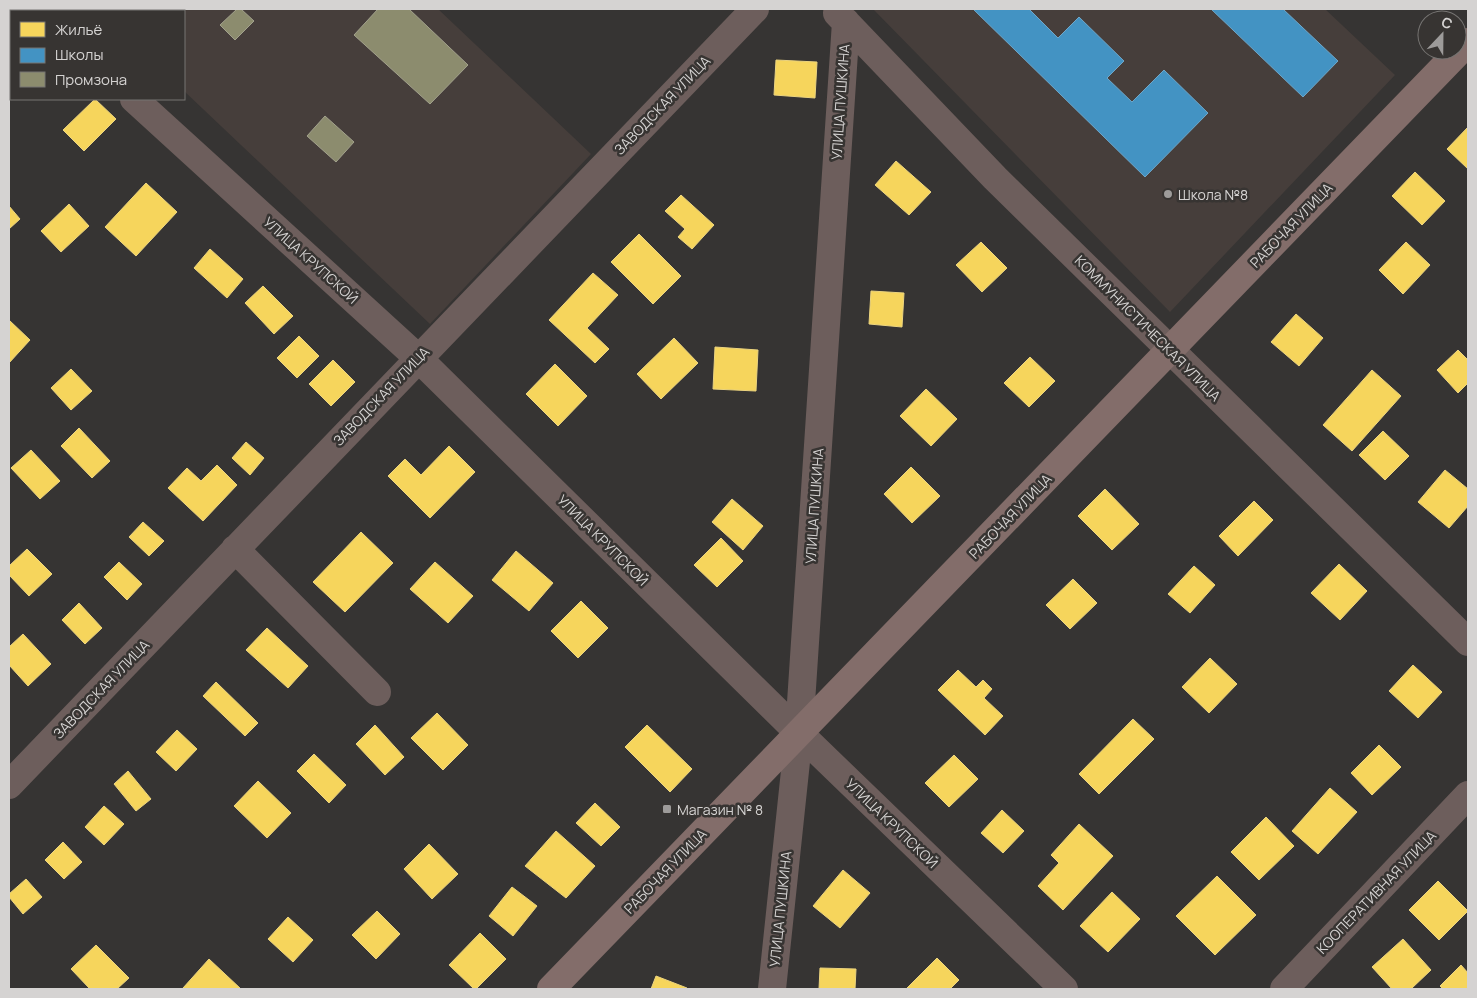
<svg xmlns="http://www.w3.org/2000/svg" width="1477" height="998" font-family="Manrope,sans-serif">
	<rect width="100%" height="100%" fill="#363433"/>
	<path fill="#463e3b" d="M185,9H438L591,154L430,324L184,91V11H182Z
		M873,9H1325L1395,75L1170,312Z"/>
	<path fill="#f6d55c" stroke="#ecd47f" d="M776,60L817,62L815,98L774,95Z
		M95,99L116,119L84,151L63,130Z
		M1468,127V169L1447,149Z
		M896,161L931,192L909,215L875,185Z
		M1415,172L1445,201L1422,225L1392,196Z
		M146,183L177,212L136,256L105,227Z
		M681,195L714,225L692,249L678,237L685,229L665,211Z
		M69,204L89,226L61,252L41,231Z
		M9,206L20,219L9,229Z
		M639,234L681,276L653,304L611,262Z
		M981,242L1007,268L982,292L956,265Z
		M1406,242L1430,265L1403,294L1379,270Z
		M210,249L243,279L227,298L194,268Z
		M593,273L618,295L587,328L609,349L595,363L549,320Z
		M263,286L293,316L274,334L245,303Z
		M871,291L904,293L902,327L869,324Z
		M1296,314L1323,338L1299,366L1271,342Z
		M9,320L30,340L9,363Z
		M299,336L319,356L297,378L277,358Z
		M674,338L698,363L661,399L637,374Z
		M715,347L758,350L756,391L713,389Z
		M1458,350L1468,360V383L1458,393L1437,370Z
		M1030,357L1055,381L1029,407L1004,383Z
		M333,360L355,382L331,406L309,384Z
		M555,364L587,396L558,426L526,394Z
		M71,369L92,391L71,410L51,388Z
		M1372,370L1401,396L1352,451L1323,425Z
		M926,389L957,419L931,446L900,416Z
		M79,428L110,461L92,478L61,446Z
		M1383,431L1409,456L1385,480L1359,455Z
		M246,442L264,458L250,475L232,458Z
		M449,446L475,472L430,518L388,476L405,459L421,475Z
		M31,450L60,481L40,499L11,468Z
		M217,465L237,485L203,521L168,488L187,468L201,481Z
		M911,467L940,496L912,523L884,494Z
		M1445,470L1468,489V506L1449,528L1418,502Z
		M1105,489L1139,524L1112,550L1078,516Z
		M732,499L763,526L743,550L712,522Z
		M1254,501L1273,520L1238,556L1219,536Z
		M143,522L164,541L149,556L129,537Z
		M361,532L393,563L345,612L313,582Z
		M721,538L743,561L717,587L694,565Z
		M27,549L52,574L29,596L9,575V566Z
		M516,551L553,583L529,611L492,580Z
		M119,562L142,584L127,600L104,577Z
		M435,562L473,596L448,623L410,589Z
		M1339,564L1367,591L1340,620L1311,593Z
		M1194,566L1215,585L1190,613L1168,594Z
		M1073,579L1097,603L1070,629L1046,605Z
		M581,601L608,628L578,658L551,631Z
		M79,603L102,628L85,644L62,620Z
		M267,628L308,666L288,688L246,650Z
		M23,634L51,664L28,686L9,665V647Z
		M1210,658L1237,684L1209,713L1182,687Z
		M1413,665L1442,692L1418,718L1389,691Z
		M958,670L976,687L983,680L992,689L984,698L1003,716L985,735L938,690Z
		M216,682L258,723L245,736L203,696Z
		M437,713L468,745L443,770L411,738Z
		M1133,719L1154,739L1099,794L1079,774Z
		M375,725L404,757L385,775L356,744Z
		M647,725L692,769L670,792L625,747Z
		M177,730L197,749L176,771L156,752Z
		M1379,745L1401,767L1372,795L1351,773Z
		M314,754L346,785L329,803L297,771Z
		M954,755L978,779L949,807L925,783Z
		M128,771L151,799L136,811L114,784Z
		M258,781L291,813L267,838L234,806Z
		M1330,788L1357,812L1318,854L1292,831Z
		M595,803L620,827L601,846L576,823Z
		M104,806L124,824L104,845L85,827Z
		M1002,810L1024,831L1003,853L981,833Z
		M1266,817L1294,846L1259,880L1231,852Z
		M1079,824L1113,856L1063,910L1038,886L1059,863L1051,855Z
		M556,831L595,866L566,898L525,866Z
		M63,842L82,862L64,879L45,860Z
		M429,844L458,874L432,899L404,869Z
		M843,870L870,893L840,928L813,906Z
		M1217,876L1256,915L1215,955L1176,916Z
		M26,879L42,897L23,914L9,897V894Z
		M1438,881L1468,911L1439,940L1409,910Z
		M512,887L537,906L513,936L489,916Z
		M1112,892L1140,919L1108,952L1080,926Z
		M377,911L400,934L376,959L352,935Z
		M288,917L313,940L293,962L268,939Z
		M480,933L506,959L476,989H474L449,965Z
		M1403,939L1431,970L1411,989H1392L1372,967Z
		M96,945L129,978L117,989H90L71,969Z
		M937,958L959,980L950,989H906Z
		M209,959L241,989H185L183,988Z
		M1461,965L1468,973V989H1443L1440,986Z
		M820,968L856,969L855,989H819Z
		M656,976L687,988L686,989H651Z"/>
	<path fill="#4393c3" stroke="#6fa6c8" d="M973,9H1029L1058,38L1079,17L1124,61L1107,78L1132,102L1164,70L1208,113L1145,177Z
		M1211,9H1283L1338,61L1303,97Z"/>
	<path fill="#8c8c6e" stroke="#a2a18c" d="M237,9H241L254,21L235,40L220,25Z
		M378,9H409L468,65L430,104L354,35Z
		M325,116L354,142L336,162L307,136Z"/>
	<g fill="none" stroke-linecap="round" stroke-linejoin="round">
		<path stroke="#6d5e5c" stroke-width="28" d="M35,9L38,11
			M837,13L995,178L1468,642
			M9,60L11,58
			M134,99L418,358L799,733L1064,989
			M235,549L377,692
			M9,785L755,9
			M772,989L799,733L846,22
			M1284,989L1468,795"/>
		<path stroke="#836d6a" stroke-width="28" d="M551,989L1468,42"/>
	</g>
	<g fill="#9d9b9a" stroke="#373432" stroke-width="2">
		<circle cx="1168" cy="194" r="5"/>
		<rect x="662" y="804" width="10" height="10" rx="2.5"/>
	</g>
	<g text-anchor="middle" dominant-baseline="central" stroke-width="5" stroke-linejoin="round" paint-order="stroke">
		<g font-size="14" fill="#d5d3d2" stroke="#373432">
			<text transform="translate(840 102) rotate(-86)">УЛИЦА ПУШКИНА</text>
			<text transform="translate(662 105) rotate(-46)">ЗАВОДСКАЯ УЛИЦА</text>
			<text transform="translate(1291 225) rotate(-46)">РАБОЧАЯ УЛИЦА</text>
			<text transform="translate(311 260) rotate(42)">УЛИЦА КРУПСКОЙ</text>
			<text transform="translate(1148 328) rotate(45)">КОММУНИСТИЧЕСКАЯ УЛИЦА</text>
			<text transform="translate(381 396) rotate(-46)">ЗАВОДСКАЯ УЛИЦА</text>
			<text transform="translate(814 506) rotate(-86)">УЛИЦА ПУШКИНА</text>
			<text transform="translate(1010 516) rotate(-46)">РАБОЧАЯ УЛИЦА</text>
			<text transform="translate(603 540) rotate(45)">УЛИЦА КРУПСКОЙ</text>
			<text transform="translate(101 689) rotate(-46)">ЗАВОДСКАЯ УЛИЦА</text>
			<text transform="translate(892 823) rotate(44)">УЛИЦА КРУПСКОЙ</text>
			<text transform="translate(665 871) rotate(-46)">РАБОЧАЯ УЛИЦА</text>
			<text transform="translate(1376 892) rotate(-46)">КООПЕРАТИВНАЯ УЛИЦА</text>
			<text transform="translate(780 909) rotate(-84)">УЛИЦА ПУШКИНА</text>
		</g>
		<g font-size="14" fill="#d5d3d2" stroke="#373432" text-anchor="start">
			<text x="1178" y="194">Школа №8</text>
			<text x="677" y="809">Магазин № 8</text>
		</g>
	</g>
	<rect width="1477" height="998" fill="none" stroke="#d5d3d2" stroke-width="20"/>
	<rect x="10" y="10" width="175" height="90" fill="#373432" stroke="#767472"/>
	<rect x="20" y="22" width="25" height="15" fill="#f6d55c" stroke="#767472"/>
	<text x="55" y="35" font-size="15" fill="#d5d3d2">Жильё</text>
	<rect x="20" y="48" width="25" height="15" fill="#4393c3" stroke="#767472"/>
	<text x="55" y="60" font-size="15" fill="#d5d3d2">Школы</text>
	<rect x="20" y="72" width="25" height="15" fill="#8c8c6e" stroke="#767472"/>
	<text x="55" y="85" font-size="15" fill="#d5d3d2">Промзона</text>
	<g transform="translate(1442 35) rotate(22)"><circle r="24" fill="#373432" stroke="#767472"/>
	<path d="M0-4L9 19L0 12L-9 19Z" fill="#9d9b9a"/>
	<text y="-8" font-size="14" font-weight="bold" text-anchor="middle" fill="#d5d3d2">С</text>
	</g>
</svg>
